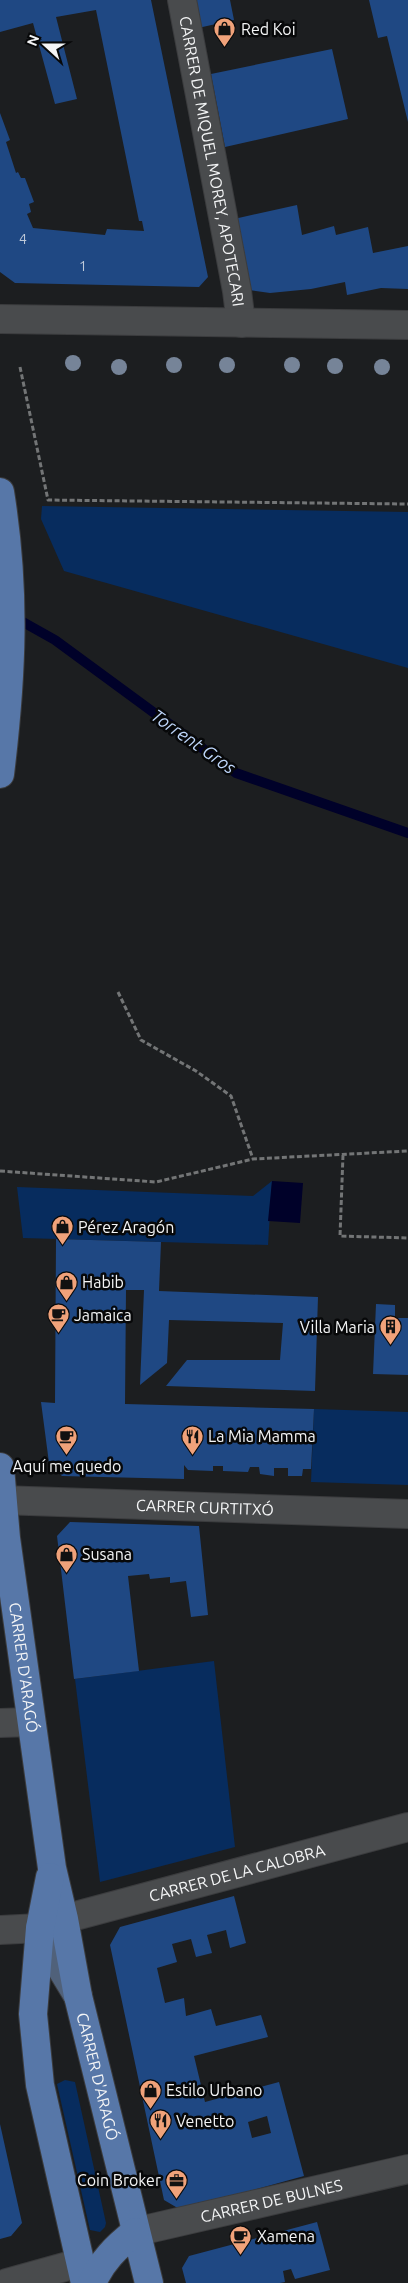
<svg xmlns="http://www.w3.org/2000/svg" width="408" height="2283" font-family="Ubuntu,sans-serif">
	<rect width="100%" height="100%" fill="#1c1e20"/>
	<path fill="#072c5e" d="M42,506L408,512V668L64,571L41,519Z
		M272,1181L268,1245L23,1238L17,1187L253,1196Z
		M314,1409L408,1412V1485L311,1482Z
		M214,1661L235,1847L100,1882L75,1679Z
		M65,2080L75,2082L106,2223L105,2227L100,2232L90,2230L57,2084Z"/>
	<path fill="#000129" d="M272,1181L303,1183L300,1223L268,1221Z"/>
	<g fill="none" stroke-linecap="round" stroke-linejoin="round">
		<path stroke="#000129" stroke-width="10" d="M14,617L55,640L236,773L408,833"/>
	</g>
	<path fill="#1f4883" fill-rule="evenodd" d="M0,0H151L208,277L199,287L15,283L0,272V113L10,140L6,142L16,173L18,172L21,178H25L34,202L29,204L31,212L27,214L33,228L105,235L107,229L144,231L142,221H139L96,10L56,17L77,99L55,104L33,23L0,32Z
		M192,0H230L234,20L198,28Z
		M369,0H408V122L387,36L378,38Z
		M332,49L348,119L225,147L211,74Z
		M297,205L302,235L334,226L336,235L368,227L373,253L408,246V289L381,288L347,295L345,282L311,289L270,293L249,290L234,219Z
		M56,1239L161,1242L159,1291L318,1297L315,1391L166,1386L187,1360H280L283,1323L169,1320L167,1363L140,1385L144,1290H126L125,1404L314,1409L311,1469H303L302,1476H288V1468H274V1476L260,1474L259,1467H250L248,1472L223,1471V1466H213V1471L188,1470L184,1465V1479L62,1476L49,1463L41,1402L55,1403Z
		M376,1304L395,1305V1318H408V1375L373,1374Z
		M70,1522L199,1526L208,1615L191,1617L186,1581L170,1583V1577L150,1579L149,1574L128,1576L139,1671L74,1679L57,1536Z
		M234,1896L246,1943L230,1948L226,1930L207,1935L212,1953L196,1957L191,1939L172,1944L177,1962L157,1968L165,2003L184,1998L186,2016L211,2009L216,2026L261,2015L268,2037L194,2056L205,2102L279,2082L304,2176L181,2210L164,2200L110,1945L120,1927ZM267,2116L271,2133L252,2138L248,2122Z
		M0,2124L22,2223L11,2236L0,2239Z
		M317,2222L330,2270L295,2279L291,2269L283,2271L285,2282L280,2283H186L182,2268L189,2256Z"/>
	<g fill="none" stroke-linecap="round" stroke-linejoin="round">
		<defs>
			<g id="street">
				<path id="s1" d="M182,0L237,291L241,323"/>
				<path d="M0,319L408,325"/>
				<path id="s2" d="M0,1500L408,1514"/>
				<path d="M0,1723L31,1722"/>
				<path id="s3" d="M64,1919L408,1827"/>
				<path d="M0,1930L40,1928"/>
				<path id="s4" d="M135,2232L408,2169"/>
				<path d="M7,2283L79,2263"/>
			</g>
			<path id="secondary" d="M40,1928L55,1958L78,1996"/>
			<g id="primary">
				<path d="M0,492C16,591 12,675 0,774"/>
				<path id="s5" d="M0,1467L6,1538L52,1868L64,1919L78,1996L149,2283"/>
				<path d="M50,1877L40,1928L33,2014L40,2085L85,2283"/>
				<path d="M92,2283C102,2261 116,2247 135,2232"/>
			</g>
		</defs>
		<use href="#street" stroke="#3b3c3e" stroke-width="30"/>
		<use href="#secondary" stroke="#3b3c3e" stroke-width="30"/>
		<use href="#primary" stroke="#3b3c3e" stroke-width="30"/>
		<path stroke="#737576" stroke-width="3" stroke-dasharray="5 2.5" stroke-linecap="butt" d="M20,367L48,500L408,504
			M118,992L141,1040L196,1071L231,1096L253,1159
			M343,1155L340,1236L408,1238
			M0,1171L156,1182L253,1159L408,1151"/>
		<use href="#street" stroke="#494b4d" stroke-width="28"/>
		<use href="#secondary" stroke="#50617a" stroke-width="28"/>
		<use href="#primary" stroke="#5777a8" stroke-width="28"/>
	</g>
	<g fill="#768498">
		<circle cx="73" cy="363" r="8"/>
		<circle cx="174" cy="365" r="8"/>
		<circle cx="227" cy="365" r="8"/>
		<circle cx="292" cy="365" r="8"/>
		<circle cx="335" cy="366" r="8"/>
		<circle cx="119" cy="367" r="8"/>
		<circle cx="382" cy="367" r="8"/>
	</g>
	<defs>
		<symbol id="shop-pin" viewBox="-11 -11 22 30"><path d="M0 17L-7.5 6A9.5 9.5 0 1 1 7.5 6Z" fill="#f0a27a" stroke="#070809"/><path d="M-5-2.5h2.3a2.7 3.5 0 0 1 5.4 0H5L5.5 6h-11ZM-1.5-2.5h3a1.5 2.3 0 0 0-3 0Z" fill="#111"/></symbol>
		<symbol id="cafe-pin" viewBox="-11 -11 22 30"><path d="M0 17L-7.5 6A9.5 9.5 0 1 1 7.5 6Z" fill="#f0a27a" stroke="#070809"/><path d="M-5.5-4.5H6V0H3Q3 3.5 0 3.5H-2.5Q-5.5 3.5-5.5 0ZM3-3.2v2h1.7v-2ZM-6 4.5H4V6H-6Z" fill="#111"/></symbol>
		<symbol id="building-pin" viewBox="-11 -11 22 30"><path d="M0 17L-7.5 6A9.5 9.5 0 1 1 7.5 6Z" fill="#f0a27a" stroke="#070809"/><path d="M-4-6H4V6H1V3H-1V6H-4ZM-2.5-4.3h1.7v1.8h-1.7ZM.8-4.3h1.7v1.8H.8ZM-2.5-1h1.7V.8h-1.7ZM.8-1h1.7V.8H.8Z" fill="#111"/></symbol>
		<symbol id="restaurant-pin" viewBox="-11 -11 22 30"><path d="M0 17L-7.5 6A9.5 9.5 0 1 1 7.5 6Z" fill="#f0a27a" stroke="#070809"/><path d="M-5-6h1v4h1v-4h1v4h1v-4h1v5L-1.5 .5V6h-2V.5L-5-1ZM5-6V6H3V1.5H1.5Q1.5-4 5-6Z" fill="#111"/></symbol>
		<symbol id="office-pin" viewBox="-11 -11 22 30"><path d="M0 17L-7.5 6A9.5 9.5 0 1 1 7.5 6Z" fill="#f0a27a" stroke="#070809"/><path d="M-6-3h4V-5.5h4V-3h4V5H-6ZM-1-4.5V-3h2v-1.5ZM-6 0V1H6V0Z" fill="#111"/></symbol>
	</defs>
	<g fill-rule="evenodd">
		<use href="#shop-pin" x="212" y="16" width="25" height="34"/>
		<use href="#shop-pin" x="50" y="1214" width="25" height="34"/>
		<use href="#shop-pin" x="54" y="1270" width="25" height="34"/>
		<use href="#cafe-pin" x="46" y="1302" width="25" height="34"/>
		<use href="#building-pin" x="378" y="1314" width="25" height="34"/>
		<use href="#restaurant-pin" x="180" y="1424" width="25" height="34"/>
		<use href="#cafe-pin" x="54" y="1424" width="25" height="34"/>
		<use href="#shop-pin" x="54" y="1542" width="25" height="34"/>
		<use href="#shop-pin" x="138" y="2078" width="25" height="34"/>
		<use href="#restaurant-pin" x="148" y="2108" width="25" height="34"/>
		<use href="#office-pin" x="164" y="2168" width="25" height="34"/>
		<use href="#cafe-pin" x="228" y="2224" width="25" height="34"/>
	</g>
	<g text-anchor="middle" dominant-baseline="central" stroke-width="5" stroke-linejoin="round" paint-order="stroke">
		<g font-size="14" fill="#bfcad9">
			<text x="23" y="239">4</text>
			<text x="83" y="266">1</text>
		</g>
		<g font-size="16" fill="#f4f5f6" stroke="#070809" text-anchor="start">
			<text x="241" y="29">Red Koi</text>
			<text x="78" y="1227">Pérez Aragón</text>
			<text x="82" y="1282">Habib</text>
			<text x="74" y="1315">Jamaica</text>
			<text x="375" y="1327" text-anchor="end">Villa Maria</text>
			<text x="208" y="1436">La Mia Mamma</text>
			<text x="67" y="1466" text-anchor="middle">Aquí me quedo</text>
			<text x="82" y="1554">Susana</text>
			<text x="166" y="2090">Estilo Urbano</text>
			<text x="176" y="2121">Venetto</text>
			<text x="161" y="2180" text-anchor="end">Coin Broker</text>
			<text x="257" y="2236">Xamena</text>
		</g>
		<g font-size="16" fill="#f4f5f6" stroke="#070809">
			<text stroke="none"><textPath href="#s1" startOffset="164">CARRER DE MIQUEL MOREY, APOTECARI</textPath></text>
			<text stroke="none"><textPath href="#s2" startOffset="205">CARRER CURTITXÓ</textPath></text>
			<text stroke="none"><textPath href="#s5" startOffset="202">CARRER D'ARAGÓ</textPath></text>
			<text stroke="none"><textPath href="#s3" startOffset="179">CARRER DE LA CALOBRA</textPath></text>
			<text stroke="none"><textPath href="#s5" startOffset="618">CARRER D'ARAGÓ</textPath></text>
			<text stroke="none"><textPath href="#s4" startOffset="140">CARRER DE BULNES</textPath></text>
		</g>
		<g font-size="18" font-style="italic" fill="#bed6fa" stroke="#070809">
			<text transform="translate(194 741) rotate(35)">Torrent Gros</text>
		</g>
	</g>
	<g transform="translate(45 45) rotate(291)" stroke="#070809" stroke-width="4" paint-order="stroke">
	<path d="M0-4L9 19L0 12L-9 19Z" fill="#f4f5f6"/>
	<text y="-8" font-size="14" font-weight="bold" text-anchor="middle" fill="#f4f5f6">N</text>
	</g>
</svg>
